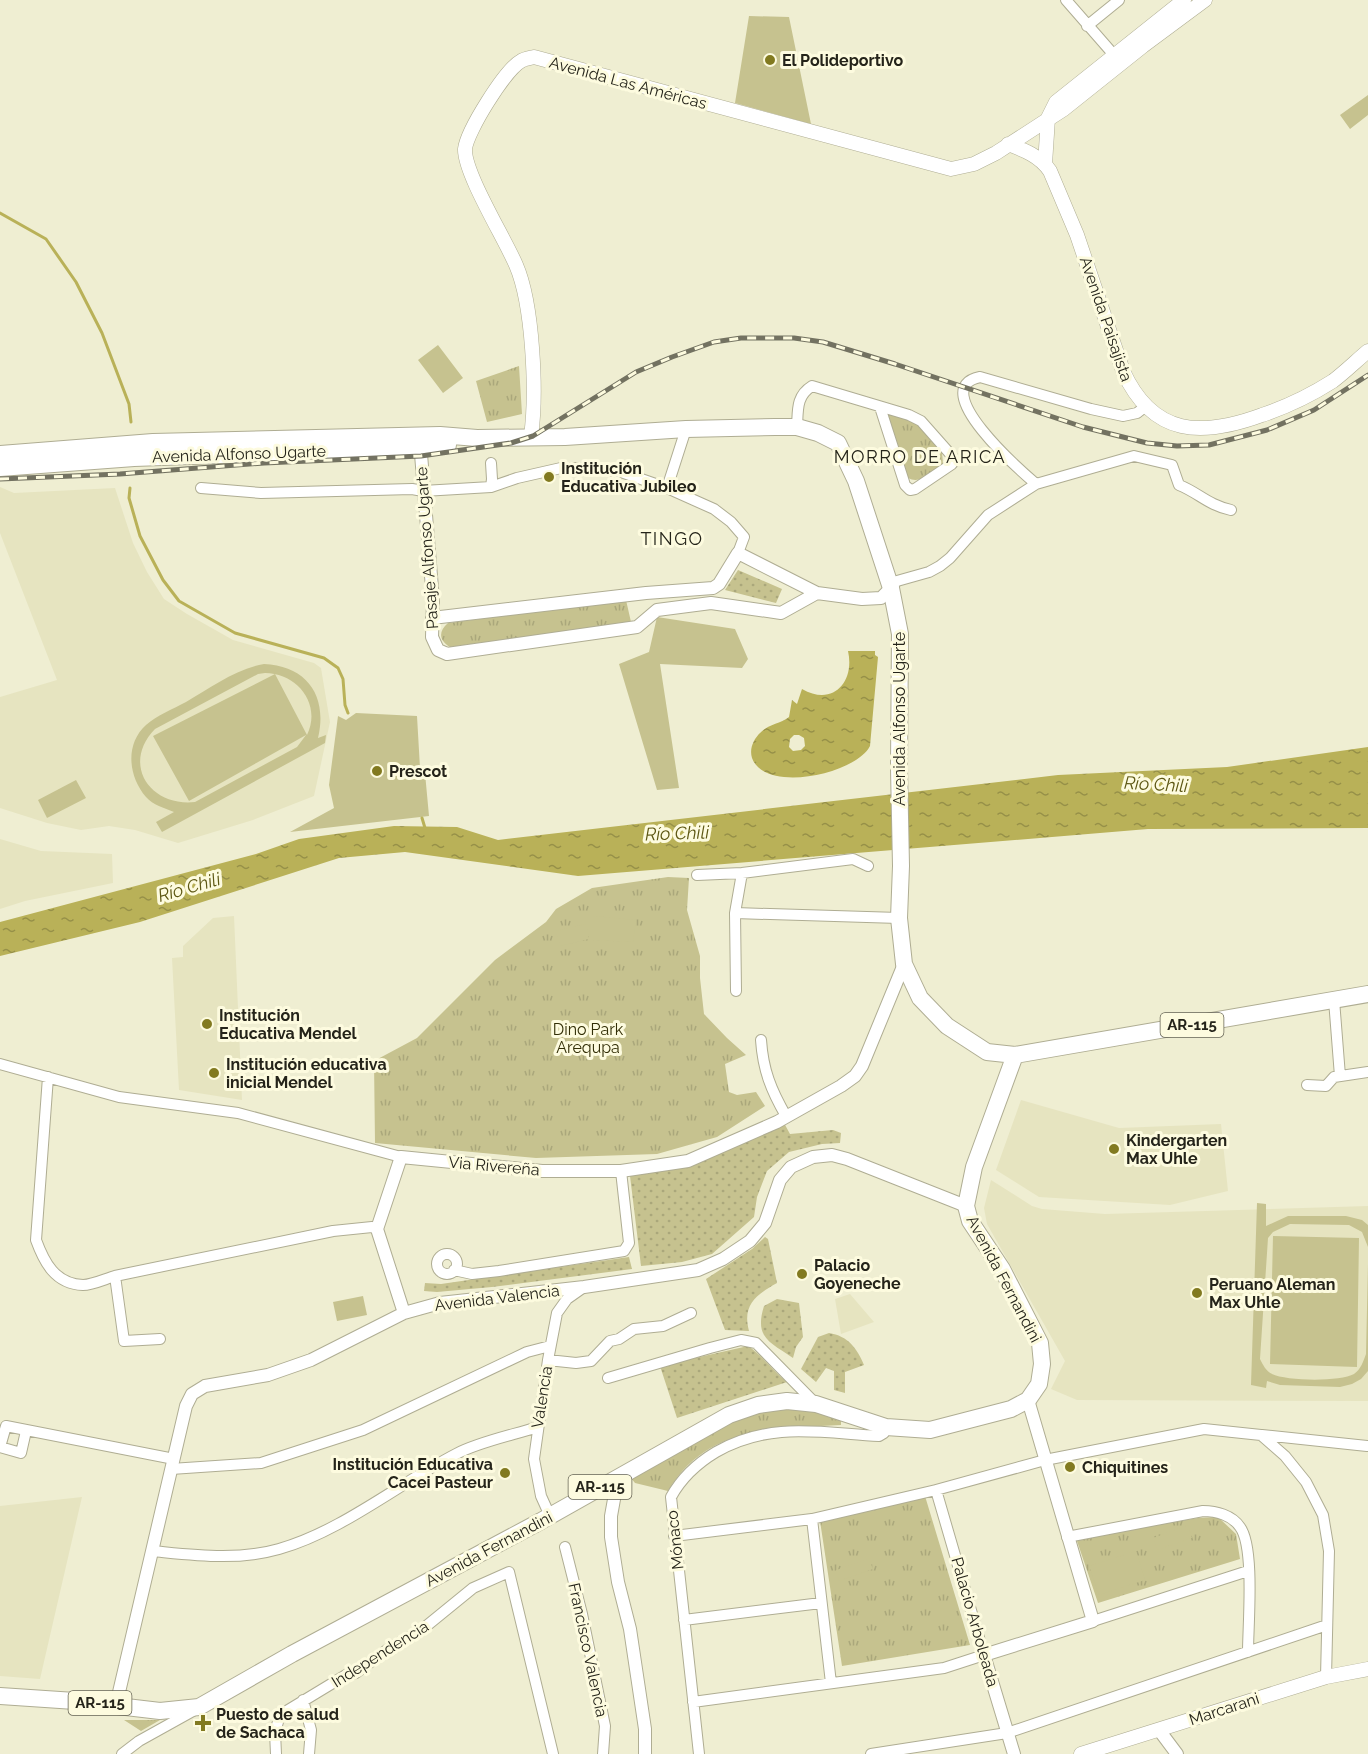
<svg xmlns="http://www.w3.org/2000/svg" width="1368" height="1754" font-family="Raleway,sans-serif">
	<defs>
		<pattern id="grass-dots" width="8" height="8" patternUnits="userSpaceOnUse" patternTransform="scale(1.5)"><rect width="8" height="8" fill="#c6c28f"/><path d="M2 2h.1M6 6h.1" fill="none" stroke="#aaa77b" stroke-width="1.8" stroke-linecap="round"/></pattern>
		<pattern id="park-tufts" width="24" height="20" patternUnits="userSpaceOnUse" patternTransform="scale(1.5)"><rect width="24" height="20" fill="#c6c28f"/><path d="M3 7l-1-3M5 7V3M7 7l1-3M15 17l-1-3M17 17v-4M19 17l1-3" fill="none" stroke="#aaa77b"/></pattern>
		<pattern id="water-ripples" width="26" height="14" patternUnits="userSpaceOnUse" patternTransform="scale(1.5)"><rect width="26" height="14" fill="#b9b158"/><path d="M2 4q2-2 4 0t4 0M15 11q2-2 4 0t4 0" fill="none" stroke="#969048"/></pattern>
	</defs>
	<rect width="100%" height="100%" fill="#efeed2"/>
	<path fill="#e6e4c0" d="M0,487L14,493L115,488L133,543L147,572L164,599L187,614L233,640L314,663L321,668L330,722L314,796L253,820L178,843L135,830L109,826L81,830L47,823L0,808V697L57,680L0,533Z
		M0,839L41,851L112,854L113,883L25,901L0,909Z
		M234,916L242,1100L179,1090L172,958L183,957V946L213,918Z
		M1021,1100L1119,1128L1221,1124L1228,1191L1170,1205L1039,1197L996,1170Z
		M991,1180L1032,1206L1042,1209L1105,1214L1368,1206V1401L1077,1400L1051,1389L1065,1361L987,1224L984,1208Z
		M850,1294L874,1322L841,1334L835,1299Z
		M82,1497L40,1679L0,1676V1506Z"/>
	<path fill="url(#grass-dots)" d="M738,570L782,589L776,603L725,590Z
		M784,1123L790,1134L833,1130L841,1133L840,1143L822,1144L789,1152L767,1171L757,1197L754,1217L712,1254L682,1262L641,1266L630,1176L692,1165Z
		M765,1237L768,1239L777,1283C756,1295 742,1305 749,1331L725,1330L706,1279L752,1249Z
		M629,1257L632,1269L492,1287L437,1292L424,1291L425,1283L441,1284Z
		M777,1299L799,1303L803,1337L796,1347L793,1358C770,1342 754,1338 764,1306Z
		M829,1333C848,1336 857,1348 864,1365L845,1372V1393L834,1390V1371L826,1368L816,1382L801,1369L818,1337Z
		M748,1346C763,1356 773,1371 787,1382L677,1418L660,1366Z"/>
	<path fill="url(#park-tufts)" d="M519,366L522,414L487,422L476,381Z
		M892,414L917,423L942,453L943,464C933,471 921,485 908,478L887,416Z
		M626,600L631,622L450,647C439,640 438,632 448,623Z
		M668,877L689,878L687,910L700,956V978L704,1014L727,1038L746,1055L725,1064L729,1092L737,1095L756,1092L765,1106L717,1137L657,1154L536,1158L375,1143L374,1061L417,1038L495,960L546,922L556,909L592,888Z
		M772,1408L814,1410L841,1416V1425C774,1429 707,1425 668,1491L635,1483L631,1478L727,1421Z
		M925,1496L970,1645L842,1666L820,1521Z
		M1218,1517L1236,1534L1240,1559L1098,1603L1076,1538L1198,1518Z
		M124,1720H160L141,1731Z"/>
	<path fill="#c6c28f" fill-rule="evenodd" d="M749,16L789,17L811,124L735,103Z
		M1368,95V115L1350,129L1340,115Z
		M438,345L463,378L443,393L418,360Z
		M657,617L735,629L748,659L742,668L660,664L679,788L657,790L619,664L649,652Z
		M264,664C307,666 328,696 318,738L326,735L325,743L162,832L156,822L174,812C164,808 153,805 146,797C128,776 125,744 146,725C157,715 173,709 186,702C210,688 236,669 264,664ZM265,673C297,673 322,704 307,735L275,674L153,736L189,801L306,735L297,747L195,802C150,807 121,764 155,729L258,674Z
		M356,713L417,716L420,768L425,773L429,816L290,832L334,808L329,785L338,716L346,720Z
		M76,780L86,798L47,818L38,800Z
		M593,916L636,920L633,942L593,940Z
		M586,924L589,939L560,946L556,931Z
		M1257,1203L1266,1204V1226L1288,1216H1346L1362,1220L1368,1225V1247L1362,1232L1349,1225L1290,1224L1273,1232L1268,1238L1260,1359C1263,1365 1266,1371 1272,1374C1286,1381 1340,1382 1354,1374C1361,1369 1363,1362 1366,1354L1368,1264V1371L1361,1379L1352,1384L1340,1387L1280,1385L1267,1381L1266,1388L1251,1385Z
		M1273,1236L1359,1238L1357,1367L1270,1364Z
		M363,1296L367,1315L337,1321L333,1302Z
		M1188,1525L1192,1538L1157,1550L1153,1538Z
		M1136,1551L1145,1580L1099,1595L1089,1566Z
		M869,1559L873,1569L839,1581L836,1570Z"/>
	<path fill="url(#water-ripples)" fill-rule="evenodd" d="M848,651H875V655L878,657L870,746C856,774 765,794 752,758C749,748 754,739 760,733C768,724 780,724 789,717L792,700L797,704L802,689C833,707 855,682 848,651ZM794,735H799L804,738L805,746L801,750L793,751L789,747L790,739Z
		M1368,747V828L1148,829L578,876L405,852L339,858L140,922L0,956V922L256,854L299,839L394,826L457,827L498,840L1058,775L1227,767Z"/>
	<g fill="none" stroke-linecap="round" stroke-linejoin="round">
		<path stroke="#b9b158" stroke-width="3" d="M0,213L46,239L76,282L102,333L129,404L131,422
			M130,488L129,498L140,536L163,580L179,601L235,633L324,658L338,668L343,679L345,705L348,713
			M422,818L425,828"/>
		<defs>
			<path id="minor" d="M1066,0L1114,55
				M1087,26L1119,0
				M797,427C798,410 796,396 812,386L909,415L921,421L952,456V464L915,489L910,490L905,485L880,407
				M1036,484C1022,472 925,388 980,377L1091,409L1123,416L1137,413L1146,406
				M491,487L492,479L491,463
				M201,488L261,493L412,489L423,491L491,487L517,478L561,468H594L621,472L667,488L714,509L731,522L744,537L738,553
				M667,488L686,429
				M891,588L897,581L929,572L940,566L950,558L988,515L1036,484L1134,456L1172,465L1179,485C1199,493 1208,505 1231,510
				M697,875L742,873L853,859L868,866
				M735,913L899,918
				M736,991L735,913L742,873
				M1334,1000L1340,1076
				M761,1040C763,1070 771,1090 786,1116
				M0,1064L119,1097L238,1113L401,1157
				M48,1077L36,1240C44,1262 55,1284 83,1285C92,1285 105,1279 115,1276L333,1231L372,1227L377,1229
				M1307,1085L1326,1086L1334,1077L1368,1072
				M437 1264a10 10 0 1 1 20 0a10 10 0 1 1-20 0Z
				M454,1270L472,1274L499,1271L624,1251L629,1243L621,1171
				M115,1276L124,1341L160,1339
				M548,1360L576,1363L591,1361L610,1341L619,1339L634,1329L663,1326L691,1313
				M608,1378L710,1348L741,1340L756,1343L816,1404
				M26,1431L21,1453L0,1447L6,1426L174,1459
				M1262,1435L1367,1446
				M171,1469L261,1463L363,1430L527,1352L550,1346
				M550,1516L541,1496L534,1459L548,1360L557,1313L567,1299L584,1287
				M812,1519L831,1683
				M674,1536L812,1519L936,1490L1045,1460L1204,1429L1261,1435L1285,1456L1306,1482L1323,1515L1329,1551L1326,1677
				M1067,1537L1203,1511C1216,1511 1232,1515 1240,1527C1255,1547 1248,1625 1248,1652
				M565,1547L582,1614L605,1726L603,1754
				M152,1551C194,1555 237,1561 279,1549C342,1531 398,1484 456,1454C478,1442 513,1435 538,1427
				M684,1620L821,1603
				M1093,1621L1248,1571
				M303,1700L311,1730L309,1754
				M693,1702L944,1668L984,1655L936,1490
				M122,1754L139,1741L193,1711
				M276,1754L275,1732L280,1715L346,1675L356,1673L388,1649L419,1632L473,1588L509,1572L553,1754
				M699,1754L671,1497C682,1477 696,1464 716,1452C770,1421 821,1433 879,1436L884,1433L886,1427
				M871,1754L1007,1733L1327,1625"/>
			<path id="tertiary" d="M420,442L433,600L432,637L438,650L447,654L637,627L657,610L711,603L781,613L817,593
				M432,618L646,593L713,588L719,584L738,553L817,593L862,599L881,598L891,588
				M404,1313L377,1229L401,1157L542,1171H621L688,1161L777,1122L841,1086L855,1076L862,1066L904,964
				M618,1477L611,1516V1537L618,1582L630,1629L645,1729V1754
				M116,1705L186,1406L192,1394L205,1386L268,1375L311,1360L404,1313L440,1303L584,1287L698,1270L723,1259L750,1241L765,1223L780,1180L791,1167L813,1157L832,1155L847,1159L966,1206
				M1159,1730L1177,1754
				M1014,1754L984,1655L1093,1621L1028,1400"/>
			<path id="secondary" d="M1008,144C1024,150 1040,156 1050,171L1077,235L1123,371C1153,437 1202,437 1262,415C1286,407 1311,395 1333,381C1345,372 1356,361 1368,351
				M1045,164L1048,118L1056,102L1184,0
				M531,436C537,393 533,304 516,265C505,239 464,173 465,149C467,131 505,70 521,61C524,59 530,58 534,57L951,169L974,164L996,153L1064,109L1143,46L1205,0
				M1081,1754L1326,1677L1368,1669"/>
			<path id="primary" d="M0,454L153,442L440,435L477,438L565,437L686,429L775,427H797L818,433L838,443L856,481L891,588L900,634L899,768L901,866L899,918L904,964L920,998L947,1026L987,1052L1015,1055L1368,994
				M0,468L134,458L420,448L448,445
				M0,1696L75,1701L160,1711L199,1707L292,1654L541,1521L729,1415L758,1405L787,1401L816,1404L886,1427L930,1430L1011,1409L1028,1400L1039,1384L1042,1364L1040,1343L1002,1269L970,1221L966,1206L974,1167L1015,1055"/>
		</defs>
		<use href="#minor" stroke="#afad93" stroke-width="12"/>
		<use href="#tertiary" stroke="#afad93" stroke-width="14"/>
		<use href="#secondary" stroke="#afad93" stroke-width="15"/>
		<use href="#primary" stroke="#afad93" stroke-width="18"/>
		<use href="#minor" stroke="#fff" stroke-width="10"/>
		<use href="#tertiary" stroke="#fff" stroke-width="12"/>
		<use href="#secondary" stroke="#fff" stroke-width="14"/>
		<use href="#primary" stroke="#fff" stroke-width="16"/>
		<defs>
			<path id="rail" d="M0,479L120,474L264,463L421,456L511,443L533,436L636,372L672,357L714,342L741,338H794L823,342L895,364L1083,427L1147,443L1177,446L1209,445L1267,430L1314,410L1368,375"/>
		</defs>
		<use href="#rail" stroke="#737261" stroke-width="5"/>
		<use href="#rail" stroke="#fdfbdf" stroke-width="3" stroke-dasharray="9" stroke-linecap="butt"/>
	</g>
	<g fill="#827a20" stroke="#fdfbdf" stroke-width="2">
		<circle cx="770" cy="60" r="6"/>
		<circle cx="549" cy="477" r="6"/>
		<circle cx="377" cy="771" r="6"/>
		<circle cx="207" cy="1024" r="6"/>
		<circle cx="214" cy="1073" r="6"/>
		<circle cx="1114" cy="1149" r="6"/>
		<circle cx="802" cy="1274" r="6"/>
		<circle cx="1197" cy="1293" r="6"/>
		<circle cx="1070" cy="1467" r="6"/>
		<circle cx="505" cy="1473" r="6"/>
		<path d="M200 1714h6v6h6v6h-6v6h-6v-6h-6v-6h6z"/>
	</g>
	<g text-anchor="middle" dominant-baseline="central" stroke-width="6" stroke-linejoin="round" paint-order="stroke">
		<g fill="#fdfbdf" stroke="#666455" stroke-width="1.5">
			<rect x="1160.5" y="1013" width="63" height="24" rx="4.5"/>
			<rect x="568.5" y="1475" width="63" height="24" rx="4.5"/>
			<rect x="68.5" y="1691" width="63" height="24" rx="4.5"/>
		</g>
		<g font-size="15" font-weight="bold" fill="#25241a">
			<text x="1192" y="1025">AR-115</text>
			<text x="600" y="1487">AR-115</text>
			<text x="100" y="1703">AR-115</text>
		</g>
		<g font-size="16" font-weight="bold" fill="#25241a" stroke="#fdfbdf" text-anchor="start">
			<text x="782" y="60">El Polideportivo</text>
			<text x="561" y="468">Institución<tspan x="561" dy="18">Educativa Jubileo</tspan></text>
			<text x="389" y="771">Prescot</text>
			<text x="219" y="1015">Institución<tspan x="219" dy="18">Educativa Mendel</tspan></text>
			<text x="226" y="1064">Institución educativa<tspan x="226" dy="18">inicial Mendel</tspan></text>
			<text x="1126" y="1140">Kindergarten<tspan x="1126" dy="18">Max Uhle</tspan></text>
			<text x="814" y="1265">Palacio<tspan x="814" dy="18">Goyeneche</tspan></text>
			<text x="1209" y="1284">Peruano Aleman<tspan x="1209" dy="18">Max Uhle</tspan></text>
			<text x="493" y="1464" text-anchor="end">Institución Educativa<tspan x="493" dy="18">Cacei Pasteur</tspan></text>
			<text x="1082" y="1467">Chiquitines</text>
			<text x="216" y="1714">Puesto de salud<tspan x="216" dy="18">de Sachaca</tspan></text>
		</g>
		<g font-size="16" fill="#25241a" stroke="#fdfbdf">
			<text transform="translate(628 83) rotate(15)">Avenida Las Américas</text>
			<text transform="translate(1106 319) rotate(71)">Avenida Paisajista</text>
			<text transform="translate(239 454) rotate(-2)">Avenida Alfonso Ugarte</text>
			<text transform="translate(427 548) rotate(-94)">Pasaje Alfonso Ugarte</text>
			<text transform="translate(899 719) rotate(-90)">Avenida Alfonso Ugarte</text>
			<text transform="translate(494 1166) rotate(5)">Via Rivereña</text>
			<text transform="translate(1004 1279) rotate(62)">Avenida Fernandini</text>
			<text transform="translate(497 1298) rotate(-7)">Avenida Valencia</text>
			<text transform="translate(542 1397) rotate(-81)">Valencia</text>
			<text transform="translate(675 1540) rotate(-96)">Mónaco</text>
			<text transform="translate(489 1549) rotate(-28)">Avenida Fernandini</text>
			<text transform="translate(975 1622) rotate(74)">Palacio Arboleada</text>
			<text transform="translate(588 1650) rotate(78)">Francisco Valencia</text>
			<text transform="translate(380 1654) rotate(-32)">Independencia</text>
			<text transform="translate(1224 1709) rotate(-18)">Marcarani</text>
		</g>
		<g font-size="16" fill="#322e06" stroke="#fdfbdf">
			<text x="588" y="1029">Dino Park<tspan x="588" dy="18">Arequpa</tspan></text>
		</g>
		<g font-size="18" letter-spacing="1.5" fill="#25241a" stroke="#fdfbdf">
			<text x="920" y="456">MORRO DE ARICA</text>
			<text x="672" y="538">TINGO</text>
		</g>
		<g font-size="18" font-style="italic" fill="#5d5713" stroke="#fdfbdf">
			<text transform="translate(1156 784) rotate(3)">Río Chili</text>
			<text transform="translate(677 833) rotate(-2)">Río Chili</text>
			<text transform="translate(189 887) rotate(-16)">Río Chili</text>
		</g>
	</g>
</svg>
